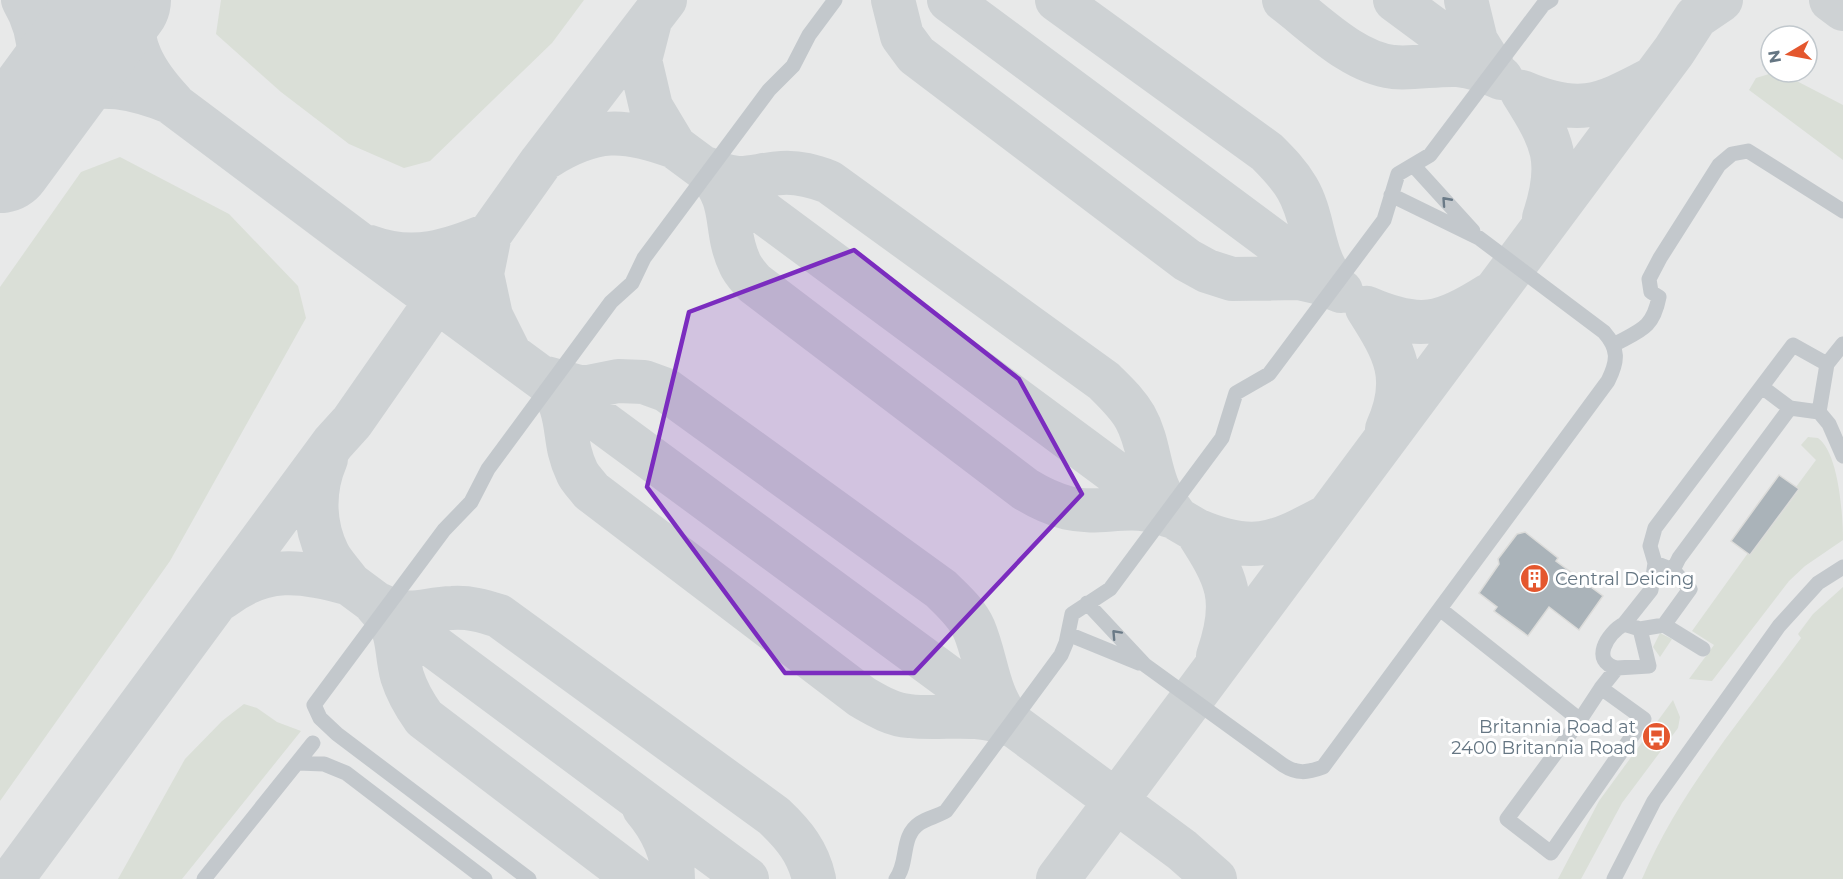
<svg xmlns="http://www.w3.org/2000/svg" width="1843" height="879" font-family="Montserrat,sans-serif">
	<rect width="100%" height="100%" fill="#fafaf8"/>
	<path fill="#e8e9e9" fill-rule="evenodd" d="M0,0H1843V879H0ZM1771,36H1807V72H1771Z"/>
	<path fill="#dadfd7" d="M221,0H584L552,43L430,161L404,168L349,144L281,92L216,34Z
		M1769,74L1787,76L1843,105V160L1749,90L1756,78Z
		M120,157L229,214L298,286L306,318L170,561L0,801V287L81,172Z
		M1808,437L1818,438C1839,453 1843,516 1843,540L1805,566L1789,581L1712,681L1689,679L1714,645L1692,631L1748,553L1751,554L1799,490L1796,487L1816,460L1801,445Z
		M1843,587V879H1642C1680,790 1745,715 1801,638L1798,634L1813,614Z
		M1660,633L1672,639L1660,657L1653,647Z
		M1673,700L1680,717L1678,728L1622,803L1581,879H1558L1599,801Z
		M244,704L257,708L277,722L301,731L182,879H118L185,759L222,721Z"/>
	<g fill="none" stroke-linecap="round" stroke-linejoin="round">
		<path stroke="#ced2d4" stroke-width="44" d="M23,0C46,38 41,77 30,118
			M34,0L357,242L1039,744L1182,850L1215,879
			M893,0L902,36L916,55L1187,260L1207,271L1232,279L1299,278L1321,283L1341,291
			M949,0L1330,283
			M1057,0L1267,152C1278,163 1289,174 1297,188C1315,218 1311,254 1334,283
			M1284,0C1316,24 1352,62 1393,67C1414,69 1436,64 1457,65C1473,66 1487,72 1501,78
			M1395,0L1491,71
			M1466,0L1476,41L1494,70
			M1831,0L1843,9
			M650,21L640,60L651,107L675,147
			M30,118C40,111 50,101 61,96C98,78 138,89 173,103C144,72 128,45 133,0
			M547,157C595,127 624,128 675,147L1179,520L1196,530
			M708,169C740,185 750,175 782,173C799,172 813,176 829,182L1104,381C1115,392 1127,403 1135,417C1153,449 1146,481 1173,513
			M707,171C737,203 723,229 740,264C743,271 749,277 754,283L1025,489C1038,497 1052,504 1068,508C1103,516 1132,500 1170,516
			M1544,218C1563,161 1553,141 1522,92C1578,116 1599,107 1650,80
			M370,247C413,263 450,251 490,234L482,274L491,316L510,354
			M546,378L583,388L618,381L644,382L666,390L941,589C953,601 967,613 974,629C987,660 987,693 1009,720
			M545,379C574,414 560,437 577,472C580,479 587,485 591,491L862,697C876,705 892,715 909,716C943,720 974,711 1006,724
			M1387,429C1410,378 1395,352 1367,308C1420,331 1442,325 1489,295
			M326,459C313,489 313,524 328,554C333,564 343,574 350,584L747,879
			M222,598C264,565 302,570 350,584
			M378,604C411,620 421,609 452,608C470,607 483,611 499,616L774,816C794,835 808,852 814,879
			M377,606C402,633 394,644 402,676C407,692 414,704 424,718L636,879
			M1218,656C1238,599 1227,578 1196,530C1252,554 1273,545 1324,518
			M644,808C661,828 673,852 673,879
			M12,879L333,443L352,422L437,300L490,234L541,162L665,0
			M1058,879L1674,51L1696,17L1721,0"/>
		<path stroke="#ced2d4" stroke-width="108" d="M0,159L117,0"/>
	</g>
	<path fill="#aab3b9" stroke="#dcdcda" stroke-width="1.5" d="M1779,475L1799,489L1750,555L1731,541Z
		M1525,532L1558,558L1556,561L1603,596L1579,630L1549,607L1528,636L1494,611L1497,607L1479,593L1499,564L1498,559L1517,534Z"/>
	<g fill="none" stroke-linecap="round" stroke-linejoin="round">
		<path stroke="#c3c8cc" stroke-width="15" d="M1413,165L1473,231
			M1615,344C1641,330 1653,328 1659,297L1651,292L1649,279L1660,258L1719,165L1732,154L1748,151L1843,211
			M1762,387L1790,408
			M1819,412L1827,364L1843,344
			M1673,570L1655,563L1650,546L1655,528L1793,345L1827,364
			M1087,603L1145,665L1283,765C1297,774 1307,773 1323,767L1608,381C1618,361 1619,349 1604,332L1479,238L1391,195
			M1440,609L1580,720L1507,819L1551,853L1644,719L1601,688L1617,668L1649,666L1640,629L1664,625L1703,649
			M1624,624L1651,590L1655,563
			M1664,625L1690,589L1673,570L1679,558L1790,408L1819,412L1829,424L1843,456
			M1068,634L1139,663
			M1617,668C1590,662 1607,633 1624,624L1640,629
			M1580,720L1601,688
			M298,763L324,764L346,773L485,879
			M204,879L313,743
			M529,879L337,734L320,718L314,705L444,530L471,502L488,469L611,302L632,283L644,258L769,90L793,66L809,35L835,0
			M896,879C909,862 900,836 920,823C928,818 938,816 946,811L1061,655L1066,643L1072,614L1110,589L1222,438L1236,393L1269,374L1384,220L1398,174L1430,155L1543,5L1551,0
			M1614,879L1654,801L1779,626L1818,583L1843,567"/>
	</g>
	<defs><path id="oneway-chevron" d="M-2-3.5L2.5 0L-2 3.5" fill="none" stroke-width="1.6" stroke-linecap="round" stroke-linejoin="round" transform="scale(1.5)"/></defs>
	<g stroke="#6a7a87">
		<use href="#oneway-chevron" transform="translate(1446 201) rotate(-132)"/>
		<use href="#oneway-chevron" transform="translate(1116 634) rotate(-133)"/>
	</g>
	<path fill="#7b2cbf" fill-opacity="0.2" stroke="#7b2cbf" stroke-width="4.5" stroke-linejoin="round" d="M854,250L1019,379L1082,494L914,673H785L647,487L689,312Z"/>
	<defs>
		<symbol id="building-disc" viewBox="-11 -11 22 22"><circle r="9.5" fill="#e4572e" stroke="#fff"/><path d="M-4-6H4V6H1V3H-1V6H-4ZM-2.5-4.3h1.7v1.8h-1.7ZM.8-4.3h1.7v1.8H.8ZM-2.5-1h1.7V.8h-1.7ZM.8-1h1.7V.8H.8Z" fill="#fff"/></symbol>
		<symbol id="bus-disc" viewBox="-11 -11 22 22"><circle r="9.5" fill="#e4572e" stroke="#fff"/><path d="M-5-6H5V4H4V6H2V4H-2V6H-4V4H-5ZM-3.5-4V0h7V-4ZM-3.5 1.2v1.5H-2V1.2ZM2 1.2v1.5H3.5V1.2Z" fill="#fff"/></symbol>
	</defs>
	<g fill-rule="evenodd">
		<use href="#building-disc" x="1518" y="562" width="33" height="33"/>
		<use href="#bus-disc" x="1640" y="720" width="33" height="33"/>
	</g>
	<g text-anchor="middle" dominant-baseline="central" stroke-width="6" stroke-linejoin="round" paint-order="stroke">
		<g font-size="18" fill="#657683" stroke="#fff" text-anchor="start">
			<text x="1555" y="579">Central Deicing</text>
			<text x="1636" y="727" text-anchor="end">Britannia Road at<tspan x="1636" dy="21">2400 Britannia Road</tspan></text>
		</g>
	</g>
	<g transform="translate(1789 54) rotate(260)"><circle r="28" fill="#ffffff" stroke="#c1c8cd" stroke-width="1.5"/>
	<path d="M0-4.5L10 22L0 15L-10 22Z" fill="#e4572e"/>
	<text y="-9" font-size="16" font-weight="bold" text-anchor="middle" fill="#657683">N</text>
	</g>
</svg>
